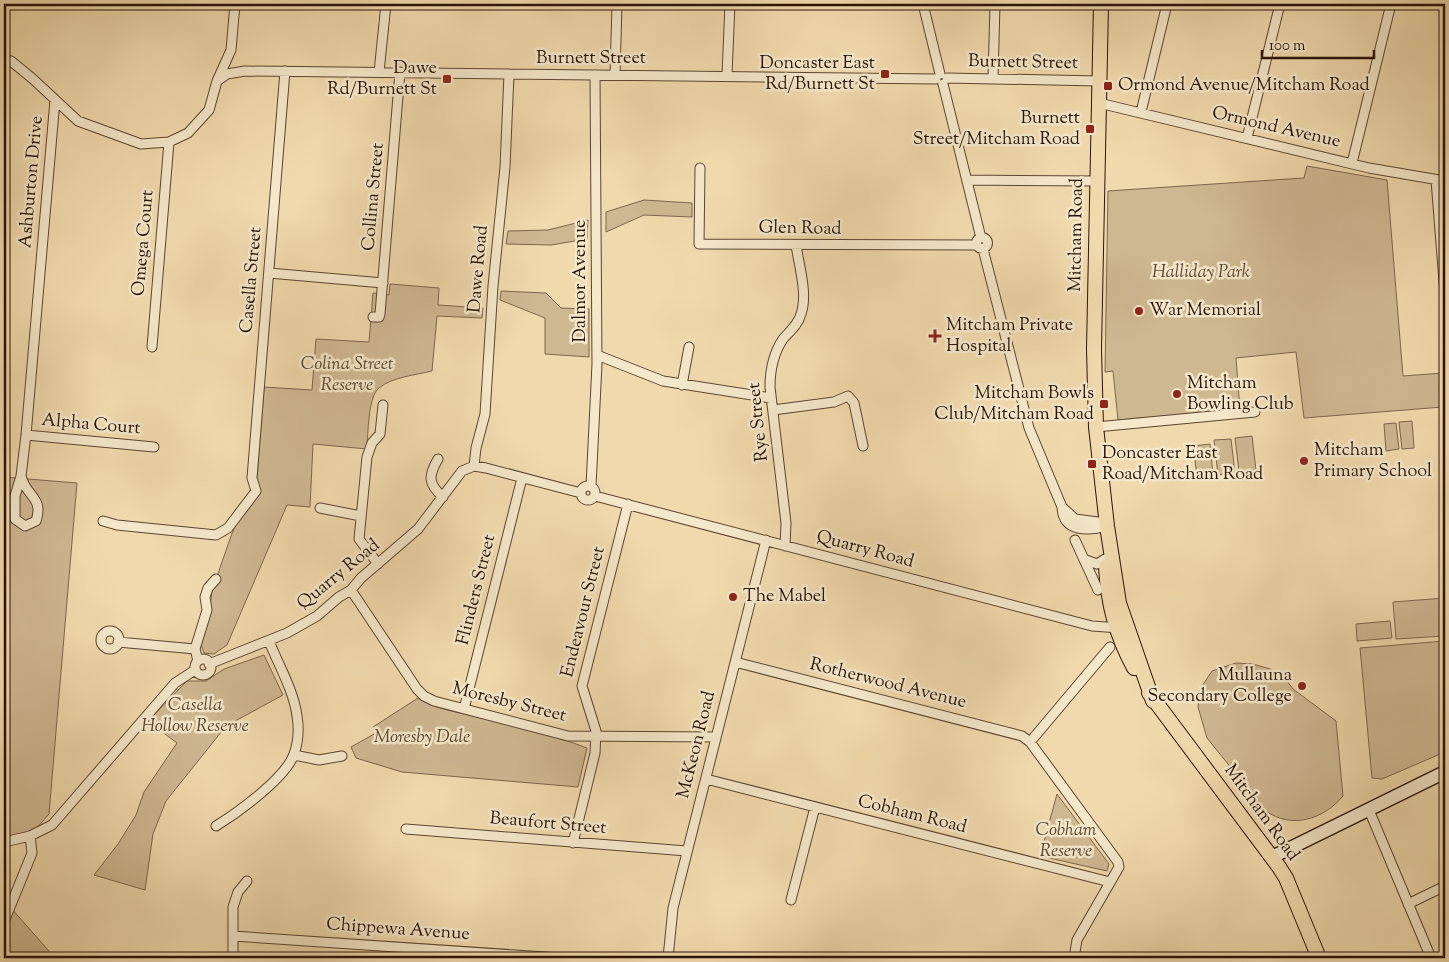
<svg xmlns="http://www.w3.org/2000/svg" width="1449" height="962" font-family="'Sorts Mill Goudy',serif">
	<rect width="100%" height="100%" fill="#f0daad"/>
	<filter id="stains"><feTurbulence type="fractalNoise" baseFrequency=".004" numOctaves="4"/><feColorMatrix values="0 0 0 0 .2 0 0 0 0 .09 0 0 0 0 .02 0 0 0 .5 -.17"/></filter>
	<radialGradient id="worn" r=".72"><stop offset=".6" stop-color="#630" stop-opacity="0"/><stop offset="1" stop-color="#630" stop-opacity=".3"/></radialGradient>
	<path fill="#ceb891" stroke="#7c664c" d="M1307,166L1387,180L1403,376L1443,373V407L1304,418L1296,352L1236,358L1240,410L1118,420L1113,371L1105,372L1108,191L1304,178Z
		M644,200L692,203V217L644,215L606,232V212Z
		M588,220L587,239L551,245L506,244L508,231L548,230Z
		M390,284L439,288L438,305L483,308L482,318L437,316L432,371C416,375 392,377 379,388C368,396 368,435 367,449L313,444L310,507L287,505L227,645L214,654L204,653L201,644L208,621L212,591L231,536L242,509L256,491L264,387L312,390L316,339L369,342L373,293L389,295Z
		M501,291L546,293L561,308L589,309V357L545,354V318L500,300Z
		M1412,421L1414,448L1402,449L1399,422Z
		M1396,423L1399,449L1386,451L1384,424Z
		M1252,436L1256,470L1239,472L1235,438Z
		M1231,439L1235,473L1218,475L1214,440Z
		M1210,444L1213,474L1197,476L1193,446Z
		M4,477L77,483L49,814L35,830L4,838Z
		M1445,598V636L1396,639L1393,602Z
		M1390,621L1392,638L1357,641L1356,624Z
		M1445,641V752L1382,779L1372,778L1360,648Z
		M264,655L283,695L226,726L166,801L153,834L145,890L94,875L118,844L136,815L144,792L177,743L148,721L187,681H206L224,669Z
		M1236,663L1253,664L1270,669L1284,677L1293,689L1336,721L1343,796C1323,820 1291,829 1266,811L1207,738L1198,707L1200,689L1212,671Z
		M418,698C434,709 458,712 477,717C514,726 551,734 587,748L578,787L402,772L356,758L351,747L376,733L373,727Z
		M1057,794L1109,864L1107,871L1040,856Z
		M4,900L55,958H4Z"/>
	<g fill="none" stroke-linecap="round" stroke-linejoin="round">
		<defs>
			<path id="minor" d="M923,4L940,74
				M4,59L11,61L33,79L78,121L141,144L169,142L188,133L209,110L217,81L231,50L235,4
				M379,72L386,4
				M615,75L617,4
				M727,75L730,4
				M947,78L1099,81
				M993,79L995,4
				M217,81L227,74L245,71L936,79
				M943,84L981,238
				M1099,103L1369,168L1445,181
				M1141,112L1167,4
				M1247,138L1280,4
				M1352,163L1391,4
				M700,168L699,244L977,245
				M967,180L1097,181
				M1436,180L1445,294
				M976.5 243a5.5 5.5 0 1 1 11 0a5.5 5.5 0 1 1-11 0Z
				M983,249L1029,428L1062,507C1063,533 1089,531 1107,526
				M269,273L383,283
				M373,317H379L380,314L400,72
				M152,347L169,142
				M597,355L663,381L771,398
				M682,385L689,347
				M773,410L834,402L848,396L854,403L863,446
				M1096,427L1255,412
				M26,435L154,447
				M438,459C428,476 428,484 443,497
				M474,466L476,448L485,414L493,286L505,167L509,74
				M21,476C26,497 44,497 36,521L25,526L15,519V496L21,476L26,435L55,100
				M581 493a7 7 0 1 1 14 0a7 7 0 1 1-14 0Z
				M591,486L597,364L595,75
				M595,496L1092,626L1120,628
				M1062,507L1075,519L1098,522L1107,526
				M320,508L361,516
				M103,521L117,525L216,535L228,528L256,491L252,478L285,71
				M1075,540L1098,590
				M785,546L786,523L770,387C770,370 773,354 783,339C790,331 798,325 801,314C808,294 799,266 796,245
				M1086,560L1097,564L1105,559
				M378,564L359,539L367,457L372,443L380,434L383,405
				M351,590L417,689L424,696L434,701L568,736L716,737
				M101 640a9 9 0 1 1 18 0a9 9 0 1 1-18 0Z
				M118,642L195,649
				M195 667a8 8 0 1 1 16 0a8 8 0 1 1-16 0Z
				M198,661L195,649L207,610L205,597L208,588L216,579
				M735,662L1022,736L1030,742
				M209,664L287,633L317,616L339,597L351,590L361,578L418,529L462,471L474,466L486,468L581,493
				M464,709L522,478
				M294,755L319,760L342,756
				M706,779L1110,882
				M1369,810L1431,958
				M216,826C237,813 286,778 294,754C298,743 299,728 297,716C294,691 278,664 269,641
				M406,829L687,851
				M4,842L30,836L52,825L175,683L195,670
				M573,843L595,753L596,731L582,686L628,504
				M791,900L815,807
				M1408,904L1445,886
				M4,922L32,853L30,836
				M233,936L560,958
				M233,958V907L238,892L247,881
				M668,958L673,908L766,540
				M1074,958L1077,940L1119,867L1118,862L1030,742L1110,647"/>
			<path id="secondary" d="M1272,857L1445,772"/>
			<path id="primary" d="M1101,4L1094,349L1096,427L1107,526L1119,603L1153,701
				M1106,567C1108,604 1116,635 1134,668
				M1149,693L1279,867L1286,878L1319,958"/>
		</defs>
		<use href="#minor" stroke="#5b4530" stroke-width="11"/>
		<use href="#secondary" stroke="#291307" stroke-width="15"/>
		<use href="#primary" stroke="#291307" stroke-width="16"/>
		<use href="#minor" stroke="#f5e7ca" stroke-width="9"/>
		<use href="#secondary" stroke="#f5e7ca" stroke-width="12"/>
		<use href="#primary" stroke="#f0daad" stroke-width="14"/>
	</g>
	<g fill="#8f2418" stroke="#f5e7ca" stroke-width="2">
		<rect x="880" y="69" width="10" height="10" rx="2.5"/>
		<rect x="442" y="74" width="10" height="10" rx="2.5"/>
		<rect x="1103" y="81" width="10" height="10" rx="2.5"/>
		<rect x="1085" y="124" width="10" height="10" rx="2.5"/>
		<circle cx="1139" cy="311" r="5"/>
		<path d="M932.5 328.5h5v5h5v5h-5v5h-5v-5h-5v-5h5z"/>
		<circle cx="1177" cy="394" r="5"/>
		<rect x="1099" y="399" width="10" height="10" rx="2.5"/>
		<circle cx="1304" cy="461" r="5"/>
		<rect x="1087" y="459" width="10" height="10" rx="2.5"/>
		<circle cx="733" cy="597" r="5"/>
		<circle cx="1302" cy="686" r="5"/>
	</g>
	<g text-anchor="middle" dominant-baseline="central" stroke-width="5" stroke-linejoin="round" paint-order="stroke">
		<g font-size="18" fill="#291307" stroke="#f5e7ca">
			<text x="591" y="59">Burnett Street</text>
			<text transform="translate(1023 63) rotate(1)">Burnett Street</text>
			<text transform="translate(1276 128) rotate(13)">Ormond Avenue</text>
			<text transform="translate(32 182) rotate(-85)">Ashburton Drive</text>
			<text transform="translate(374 197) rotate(-85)">Collina Street</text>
			<text transform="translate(800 229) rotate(1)">Glen Road</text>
			<text transform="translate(1077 235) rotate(-89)">Mitcham Road</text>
			<text transform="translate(144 243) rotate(-85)">Omega Court</text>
			<text transform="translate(479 269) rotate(-85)">Dawe Road</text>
			<text transform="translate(252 280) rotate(-85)">Casella Street</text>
			<text transform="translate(581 281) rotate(-90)">Dalmor Avenue</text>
			<text transform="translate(759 422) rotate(-96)">Rye Street</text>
			<text transform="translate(91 425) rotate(5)">Alpha Court</text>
			<text transform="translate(865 550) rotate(15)">Quarry Road</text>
			<text transform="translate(339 575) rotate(-39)">Quarry Road</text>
			<text transform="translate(477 590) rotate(-76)">Flinders Street</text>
			<text transform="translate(584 612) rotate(-76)">Endeavour Street</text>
			<text transform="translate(888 684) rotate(14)">Rotherwood Avenue</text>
			<text transform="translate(509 703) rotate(14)">Moresby Street</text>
			<text transform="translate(697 745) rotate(-76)">McKeon Road</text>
			<text transform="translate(1261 813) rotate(54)">Mitcham Road</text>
			<text transform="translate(912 815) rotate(14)">Cobham Road</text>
			<text transform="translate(548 824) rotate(5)">Beaufort Street</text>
			<text transform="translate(398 930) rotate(4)">Chippewa Avenue</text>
		</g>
		<g font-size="18" fill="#291307" stroke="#f5e7ca" text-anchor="start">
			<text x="875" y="64" text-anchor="end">Doncaster East<tspan x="875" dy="21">Rd/Burnett St</tspan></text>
			<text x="437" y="69" text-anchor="end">Dawe<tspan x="437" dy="21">Rd/Burnett St</tspan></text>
			<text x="1118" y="86">Ormond Avenue/Mitcham Road</text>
			<text x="1080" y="119" text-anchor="end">Burnett<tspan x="1080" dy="21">Street/Mitcham Road</tspan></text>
			<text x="1149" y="311">War Memorial</text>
			<text x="946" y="326">Mitcham Private<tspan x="946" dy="21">Hospital</tspan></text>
			<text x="1187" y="384">Mitcham<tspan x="1187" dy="21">Bowling Club</tspan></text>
			<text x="1094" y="394" text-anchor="end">Mitcham Bowls<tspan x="1094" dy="21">Club/Mitcham Road</tspan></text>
			<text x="1314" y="451">Mitcham<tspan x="1314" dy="21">Primary School</tspan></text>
			<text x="1102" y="454">Doncaster East<tspan x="1102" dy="21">Road/Mitcham Road</tspan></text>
			<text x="743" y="597">The Mabel</text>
			<text x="1292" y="676" text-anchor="end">Mullauna<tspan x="1292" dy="21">Secondary College</tspan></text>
		</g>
		<g font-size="18" font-style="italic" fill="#5b4530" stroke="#f5e7ca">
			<text x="1201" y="273">Halliday Park</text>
			<text x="347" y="365">Colina Street<tspan x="347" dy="21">Reserve</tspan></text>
			<text x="195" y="706">Casella<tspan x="195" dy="21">Hollow Reserve</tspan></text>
			<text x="422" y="738">Moresby Dale</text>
			<text x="1066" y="831">Cobham<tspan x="1066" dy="21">Reserve</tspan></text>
		</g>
	</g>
	<rect width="1449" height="962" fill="none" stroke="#f0daad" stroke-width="20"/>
	<rect x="5" y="5" width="1439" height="952" fill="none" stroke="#291307" stroke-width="2.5"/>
	<rect x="10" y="10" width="1429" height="942" fill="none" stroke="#291307"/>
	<path d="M1262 50v8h112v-8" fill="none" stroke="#291307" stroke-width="2.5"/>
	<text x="1269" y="50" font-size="15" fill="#291307" stroke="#f5e7ca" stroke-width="4" paint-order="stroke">100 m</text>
	<rect width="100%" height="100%" filter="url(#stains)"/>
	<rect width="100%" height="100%" fill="url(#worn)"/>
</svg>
